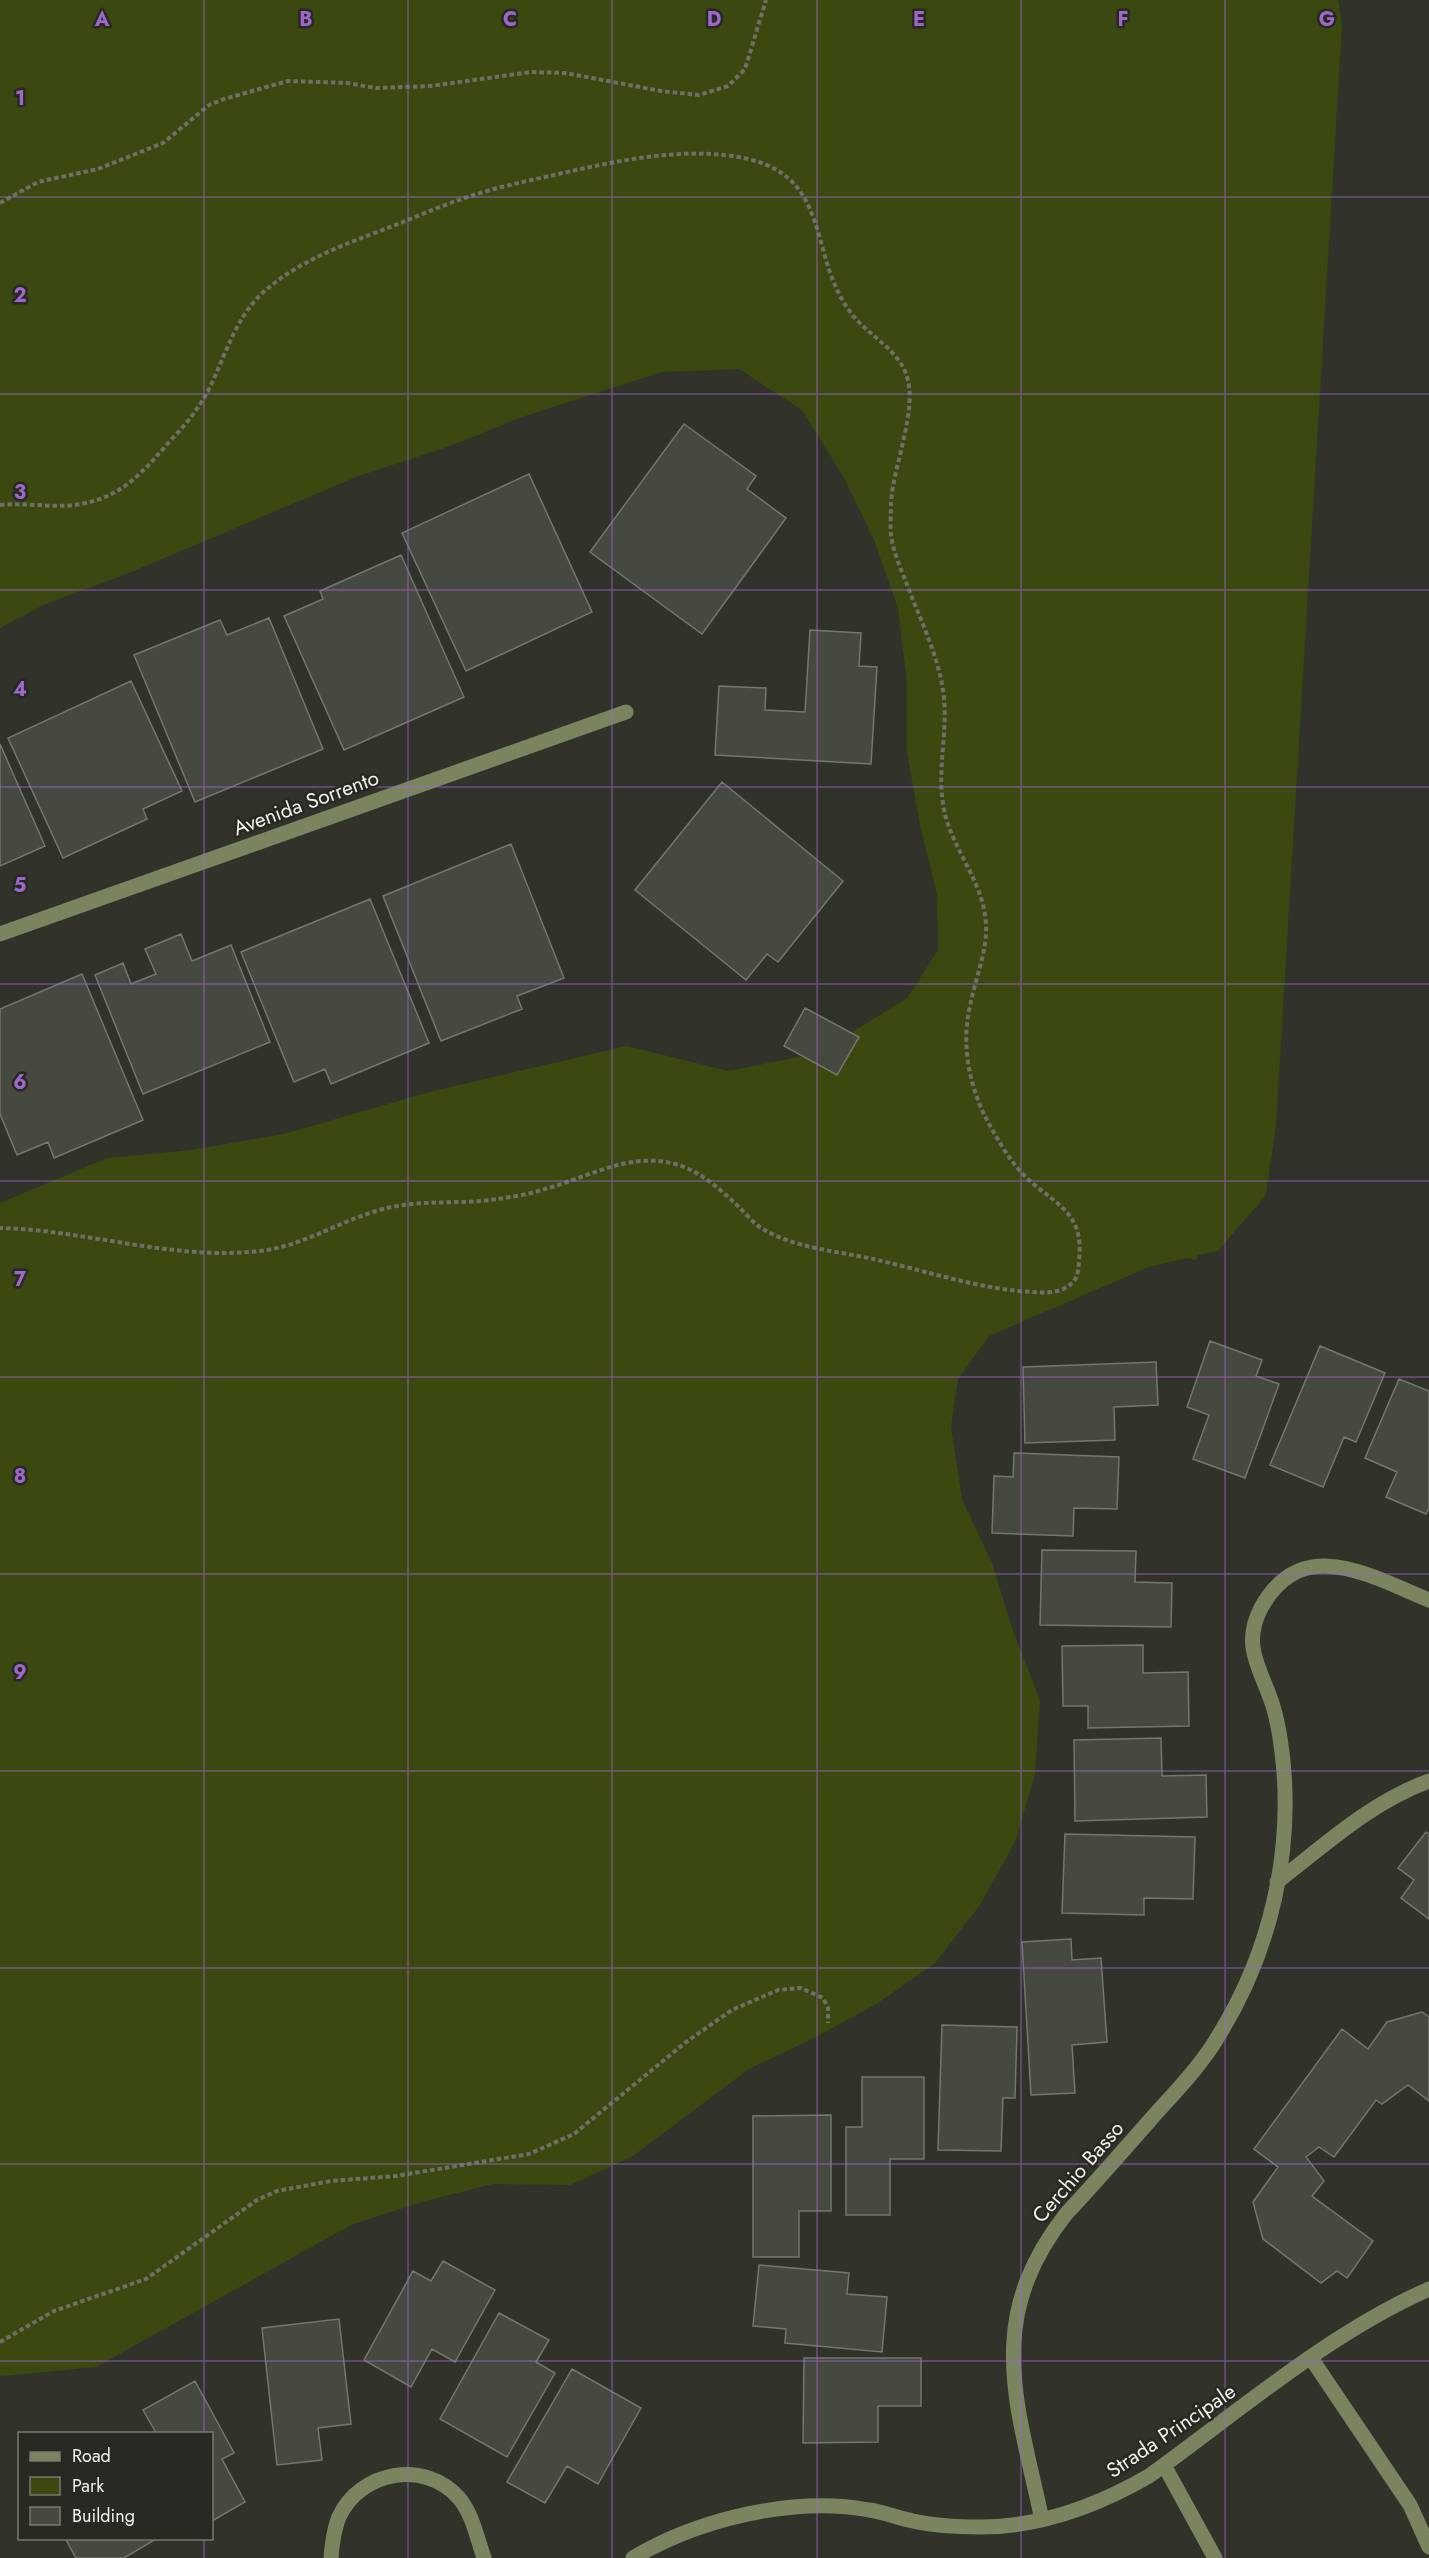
<svg xmlns="http://www.w3.org/2000/svg" width="1429" height="2558" font-family="Jost,sans-serif">
	<rect width="100%" height="100%" fill="#31332b"/>
	<path fill="#3b4810" d="M0,0H1338L1342,25L1276,1125L1266,1195L1218,1251L1198,1255L1196,1260L1187,1258L1149,1267L989,1336L958,1379L951,1427L962,1499L992,1563L1013,1631L1040,1700L1035,1774L1016,1840L980,1905L935,1963L878,2003L814,2038L749,2069L633,2156L570,2185L493,2184L425,2201L351,2225L96,2367L4,2376L0,2375V1203L107,1158L191,1150L284,1134L433,1091L627,1046L728,1071L819,1053L907,998L938,950L937,894L920,825L907,752V682L898,608L874,540L843,476L802,410L739,369L662,372L525,416L453,445L356,477L129,573L45,604L0,628Z"/>
	<path fill="#464940" stroke="#74776e" stroke-width="1.5" d="M684,424L756,476L747,489L786,518L702,634L590,552Z
		M529,474L592,612L466,671L402,533Z
		M401,555L464,697L344,750L284,616L323,599L320,591Z
		M269,618L323,749L195,802L134,655L220,620L227,635Z
		M810,630L861,633L859,666L877,667L871,764L715,755L719,686L766,688L765,710L805,712Z
		M131,681L182,791L143,809L147,819L63,858L8,738Z
		M0,744L45,846L0,866Z
		M722,782L843,881L778,962L767,954L746,980L635,890Z
		M511,844L564,978L517,996L522,1009L441,1041L383,896Z
		M370,899L429,1043L331,1084L325,1069L294,1082L241,952Z
		M181,934L192,961L231,945L270,1042L143,1094L95,975L123,963L131,984L156,974L145,949Z
		M82,974L143,1120L54,1158L48,1142L17,1155L0,1114V1009Z
		M805,1008L859,1037L837,1075L784,1046Z
		M1210,1341L1262,1360L1256,1376L1279,1384L1245,1478L1193,1459L1209,1415L1187,1407Z
		M1320,1346L1385,1373L1356,1442L1344,1437L1323,1487L1270,1465Z
		M1156,1362L1158,1405L1114,1407L1115,1440L1025,1443L1023,1367Z
		M1399,1379L1429,1391V1508L1426,1514L1386,1497L1397,1472L1365,1458Z
		M1014,1453L1119,1457L1117,1509L1074,1508L1073,1536L992,1533L994,1476L1013,1477Z
		M1042,1550L1136,1551L1135,1582L1172,1583L1171,1627L1040,1625Z
		M1143,1645V1673L1188,1672L1189,1726L1088,1728V1706H1063L1062,1646Z
		M1161,1738L1162,1776L1206,1775L1207,1817L1075,1821L1074,1740Z
		M1426,1832L1429,1834V1919L1401,1898L1414,1880L1398,1868Z
		M1065,1834L1195,1837L1193,1899L1144,1898V1915L1062,1913Z
		M1071,1939L1072,1960L1101,1958L1107,2042L1072,2045L1075,2093L1031,2095L1022,1942Z
		M1422,2012L1429,2017V2101L1408,2085L1382,2104L1376,2100L1334,2157L1319,2147L1306,2157L1324,2181L1312,2196L1373,2241L1347,2278L1337,2271L1321,2283L1263,2239L1253,2202L1278,2167L1254,2149L1342,2029L1368,2049L1387,2022Z
		M942,2025L1017,2027L1015,2098H1003L1001,2151L938,2150Z
		M862,2077H924V2159H890V2215H846V2127H862Z
		M831,2115V2211H799V2257H753V2116Z
		M443,2261L495,2290L455,2362L432,2349L411,2387L364,2360L413,2271L431,2281Z
		M759,2265L849,2273L847,2294L887,2297L882,2352L785,2343L786,2329L753,2326Z
		M499,2313L549,2340L536,2362L555,2373L507,2457L440,2419Z
		M339,2319L351,2424L318,2428L322,2460L277,2465L262,2328Z
		M804,2358H921V2406H878V2442L803,2443Z
		M572,2369L641,2408L598,2484L567,2466L545,2503L507,2482Z
		M195,2381L234,2453L222,2459L245,2502L212,2521V2434H151L155,2431L143,2410Z
		M65,2538H156V2539L124,2558H76Z"/>
	<g fill="none" stroke-linecap="round" stroke-linejoin="round">
		<path stroke="#6e7068" stroke-width="4" stroke-dasharray="4.5 3" stroke-linecap="butt" d="M0,203L38,182L98,169L163,143L209,105L224,99L288,81L347,83L376,88L431,86L531,72L565,73L661,91L699,95L728,86L745,69L766,0
			M0,505C27,502 55,509 81,504C125,496 144,470 172,439C187,423 200,407 210,387C227,352 236,315 267,289C303,258 354,241 398,224C418,216 438,207 459,200C489,189 522,182 554,175C612,162 672,148 732,156C836,170 805,253 851,313C867,335 896,347 906,374C919,408 893,465 891,503C891,507 890,530 891,535C893,551 900,567 906,582C919,617 937,652 943,690C949,728 937,766 943,804C949,847 985,881 986,926C987,953 975,979 970,1006C960,1049 971,1094 993,1131C1001,1145 1010,1160 1021,1172C1050,1204 1085,1207 1079,1261C1078,1274 1078,1281 1065,1288C1057,1293 1042,1293 1033,1292C982,1290 923,1270 873,1259C837,1251 794,1248 763,1229C754,1224 746,1214 739,1207C719,1188 698,1169 671,1163C627,1153 586,1178 545,1189C530,1194 512,1197 497,1199C459,1205 421,1199 383,1209C341,1220 304,1246 260,1251C173,1261 87,1230 0,1228
			M0,2342L54,2311L146,2279L257,2200L277,2191L331,2181L396,2176L529,2154L574,2134L686,2042L732,2010L778,1990L801,1988L823,1998L828,2008V2023"/>
		<path stroke="#7a8560" stroke-width="15" d="M0,934L626,712
			M1277,1882C1325,1845 1371,1802 1429,1781
			M1311,2358L1410,2505L1429,2547
			M1164,2465L1215,2558
			M1042,2520C1017,2402 983,2320 1066,2214C1095,2183 1123,2151 1151,2119C1175,2092 1201,2066 1219,2035C1271,1951 1294,1850 1282,1752C1280,1736 1277,1718 1272,1703C1261,1669 1241,1646 1261,1608C1302,1533 1372,1577 1429,1600
			M331,2558C332,2545 334,2529 339,2517C360,2471 425,2459 459,2498C473,2515 477,2538 484,2558
			M633,2558C698,2519 794,2496 869,2510C884,2512 898,2518 913,2521C935,2526 958,2527 981,2527C1041,2527 1097,2506 1149,2476C1238,2412 1329,2333 1429,2289"/>
	</g>
	<path fill="none" stroke="#9e67cc" stroke-width="1.5" stroke-opacity="0.55" d="M204,0V2434M408,0V2558M612,0V2558M817,0V2558M1021,0V2558M1225,0V2558M0,197H1429M0,394H1429M0,590H1429M0,787H1429M0,984H1429M0,1181H1429M0,1377H1429M0,1574H1429M0,1771H1429M0,1968H1429M0,2164H1429M0,2361H1429M204,2538V2558"/>
	<g text-anchor="middle" dominant-baseline="central" stroke-width="5" stroke-linejoin="round" paint-order="stroke">
		<g font-size="21" fill="#eff1eb" stroke="#272922">
			<text transform="translate(306 803) rotate(-20)">Avenida Sorrento</text>
			<text transform="translate(1078 2172) rotate(-49)">Cerchio Basso</text>
			<text transform="translate(1171 2431) rotate(-34)">Strada Principale</text>
		</g>
	</g>
	<g font-size="20" text-anchor="middle" font-weight="bold" fill="#9e67cc" stroke="#272922" stroke-width="5" stroke-linejoin="round" paint-order="stroke">
		<text x="102" y="26">A</text>
		<text x="306" y="26">B</text>
		<text x="510" y="26">C</text>
		<text x="714" y="26">D</text>
		<text x="919" y="26">E</text>
		<text x="1123" y="26">F</text>
		<text x="1327" y="26">G</text>
		<text x="20" y="105">1</text>
		<text x="20" y="302">2</text>
		<text x="20" y="499">3</text>
		<text x="20" y="696">4</text>
		<text x="20" y="892">5</text>
		<text x="20" y="1089">6</text>
		<text x="20" y="1286">7</text>
		<text x="20" y="1483">8</text>
		<text x="20" y="1679">9</text>
	</g>
	<rect x="18" y="2432" width="195" height="108" fill="#272922" stroke="#777972" stroke-width="1.5"/>
	<rect x="30" y="2452" width="30" height="9" fill="#7a8560" stroke="#777972" stroke-width="1.5"/>
	<text x="72" y="2462" font-size="18" fill="#eff1eb">Road</text>
	<rect x="30" y="2477" width="30" height="18" fill="#3b4810" stroke="#777972" stroke-width="1.5"/>
	<text x="72" y="2492" font-size="18" fill="#eff1eb">Park</text>
	<rect x="30" y="2507" width="30" height="18" fill="#464940" stroke="#777972" stroke-width="1.5"/>
	<text x="72" y="2522" font-size="18" fill="#eff1eb">Building</text>
</svg>
